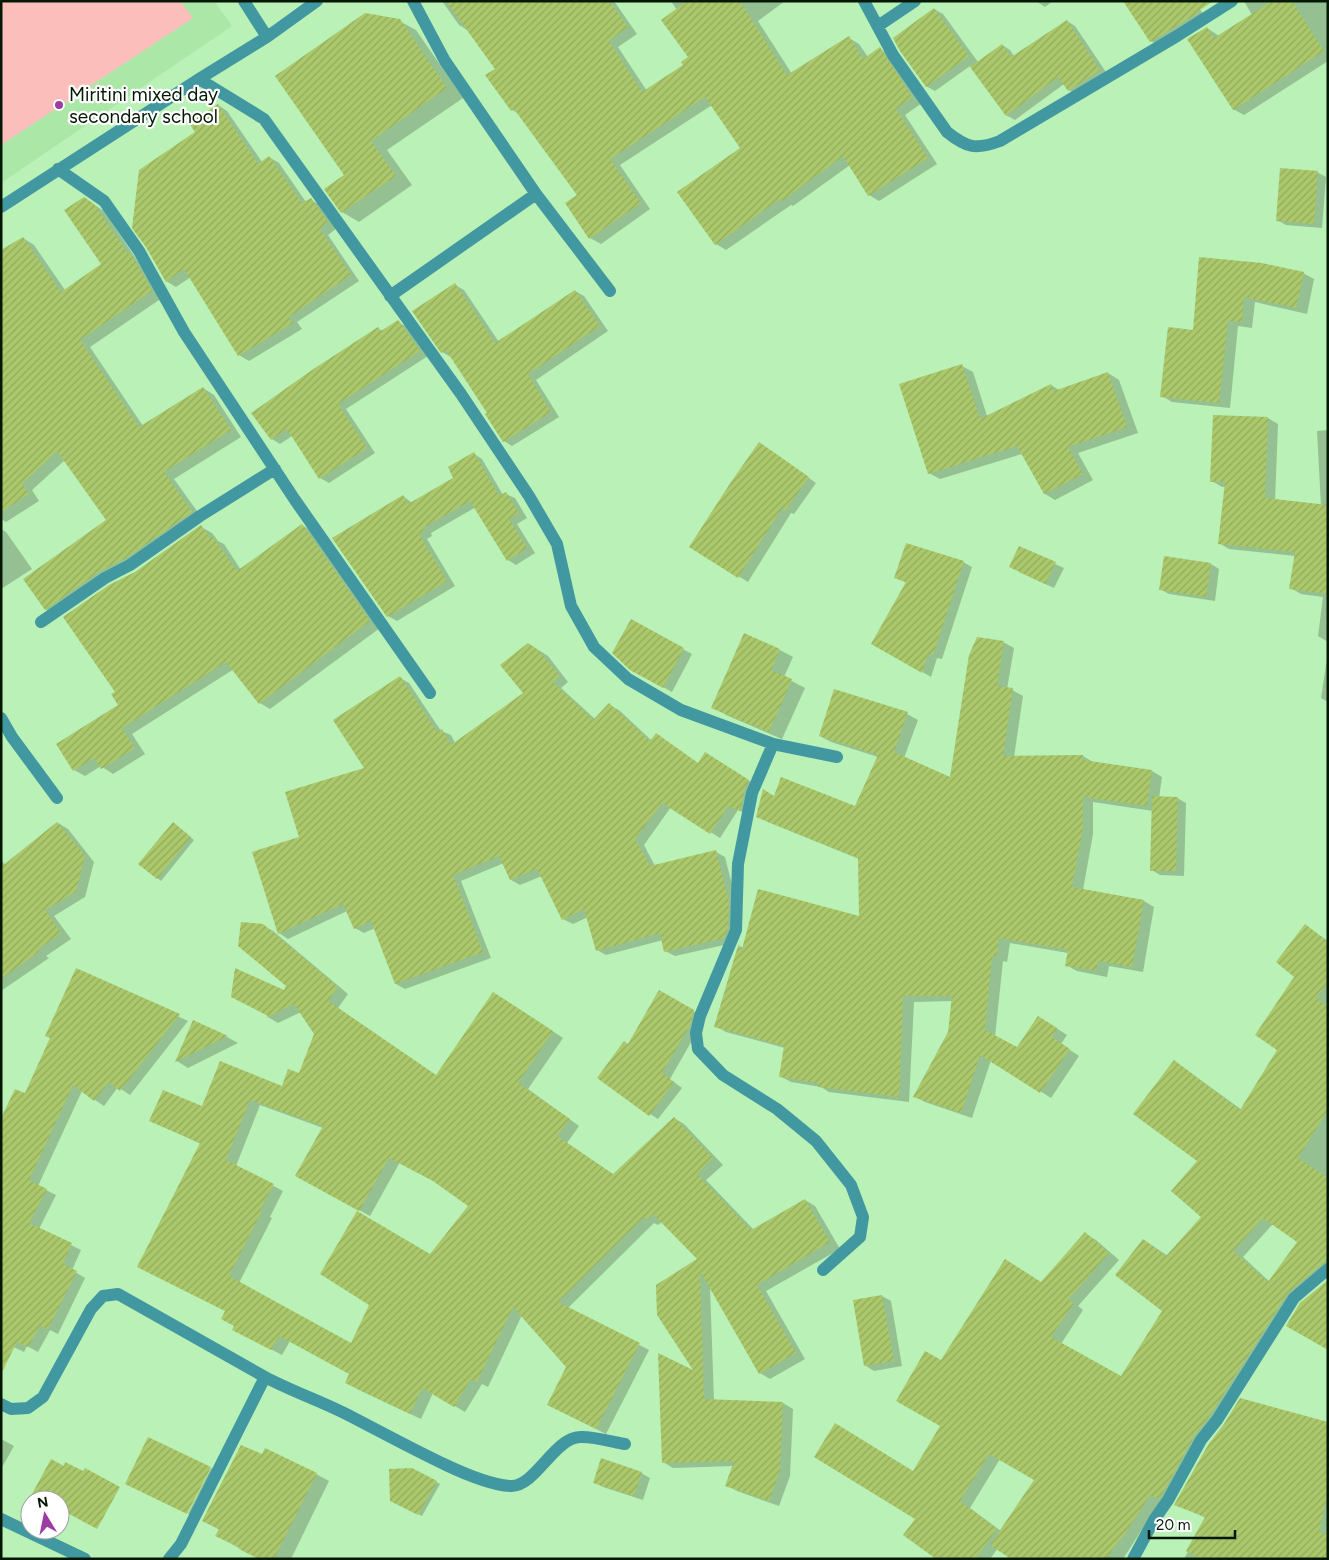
<svg xmlns="http://www.w3.org/2000/svg" width="1329" height="1560" font-family="Figtree,sans-serif">
	<defs>
		<pattern id="building-hatch" width="6" height="6" patternUnits="userSpaceOnUse" patternTransform="scale(1.25)"><rect width="6" height="6" fill="#abc86b"/><path d="M-1 1l2-2M0 6l6-6M5 7l2-2" fill="none" stroke="#92ab5b"/></pattern>
	</defs>
	<rect width="100%" height="100%" fill="#b9f1b7"/>
	<path fill="#abe8a8" d="M1,1H214L232,26L1,183Z"/>
	<path fill="#fbbeba" d="M1,1H180L193,18L1,145Z"/>
	<path fill="#0003" fill-rule="evenodd" d="M442,1H614L637,34L618,47L647,91L685,66L689,58L677,10L671,1H785L758,21L792,74L849,38L859,44L868,57L880,49L890,55L922,103L905,115L937,164L879,201L869,195L850,165L793,206L791,205L726,250L716,244L741,148L712,105L620,165L650,209L601,244L590,238L578,196L520,114L512,110L496,69L469,31L459,25Z
		M1036,1H1053L1045,7Z
		M1194,1L1206,18L1160,46L1151,41Z
		M1244,1H1328V61L1244,115L1233,109L1207,28L1219,36L1252,15Z
		M934,9L943,14L978,62L1002,45L1010,50L1014,56L1067,21L1075,26L1108,75L1077,95L1069,90L1064,84L1015,120L1006,115L970,66L935,91L926,86Z
		M399,21L416,30L463,98L387,150L412,185L359,222L342,212L326,189L346,175Z
		M218,105L227,111L262,162L269,157L279,163L306,202L311,200L320,205L337,228L328,235L359,281L297,322L302,329L249,361L239,355L191,277L176,287L166,281L197,132Z
		M1317,172L1326,177L1322,228L1286,225L1277,220Z
		M85,199L104,211L162,298L90,347L143,426L203,388L214,395L241,437L174,479L202,518L56,615L45,609L108,520L65,460L32,490L39,501L6,522L1,519V252L23,238L34,245L65,290L103,264Z
		M1200,258L1303,273L1314,279L1307,314L1255,302L1252,328L1238,326L1230,408L1172,402L1162,396L1194,331Z
		M455,285L464,290L499,342L575,291L584,296L608,331L536,380L559,417L512,446L504,441L489,413L451,357L442,352Z
		M398,322L407,327L428,356L346,409L375,453L329,483L320,478L292,436L280,444L272,439L378,329L383,331Z
		M962,366L973,372L987,416L1051,385L1059,390L1108,373L1119,380L1138,433L1078,453L1093,480L1055,500L1045,494L1022,454L940,479L929,473Z
		M1268,418L1278,424L1275,501L1321,506L1317,431L1328,430V642L1318,636L1323,597L1301,594L1291,588L1295,556L1229,549L1219,543L1226,487H1222L1212,481Z
		M768,449L816,483L794,514L791,513L748,582L691,547Z
		M474,454L482,459L503,495L506,494L515,498L527,518L517,524L535,553L516,565L508,560L476,507L431,533L432,536L427,539L455,586L397,621L388,616L333,539L403,496L412,503L455,478Z
		M302,525L313,532L380,628L270,709L260,703L234,669L132,734L145,754L113,774L101,766L85,776L74,770L120,705L116,692L135,573L201,527L212,533L218,541L224,544L241,570Z
		M1,529L6,532L32,569L1,589Z
		M963,562L972,567L942,659L937,658L931,677L872,643L907,583L896,578Z
		M1055,564L1064,568L1054,588L1019,572Z
		M1211,564L1219,569L1215,601L1169,594L1160,589Z
		M631,621L692,654L672,692L640,674Z
		M1003,642L1014,648L1007,689L1012,690L1023,696L1014,757L1083,756L1093,762L1152,771L1162,777L1159,798H1177L1186,803L1184,876L1160,875L1152,870L1153,811L1093,802V834L1083,890L1144,901L1154,907L1143,972L1109,966L1107,977L1077,971L1066,965L1068,953L1010,943L1007,962L1003,961L995,1037L1017,1049L1048,1023L1067,1035L1061,1044L1079,1056L1051,1098L991,1060L972,1118L925,1102L914,1096L949,1033L952,1001L914,1002L909,1102L829,1092L821,1087L791,1082L780,1076L785,1048L726,1032L716,1026L740,946L744,948L860,918L859,859L768,822L757,816L774,797L856,808L878,757L831,742L820,736L907,714L918,720L904,758L951,778Z
		M529,644L548,656L568,682L561,688L595,719L609,705L619,710L651,740L656,734L699,764L715,759L757,786L749,815L738,810L720,838L671,807L644,845L655,866L716,852L725,857L738,908L733,943L675,956L665,951L663,940L606,955L597,950L588,917L573,924L563,919L542,876L520,885L511,880L504,863L461,881L491,958L405,989L396,984L375,928L364,933L355,928L347,911L288,939L279,933L301,838L366,768L400,678L409,683L441,731L451,735L455,743L525,693Z
		M780,650L793,657L784,677L805,688L782,739L726,715L713,707Z
		M1328,652V702L1321,698Z
		M58,823L68,829L94,862L85,897L54,916L71,939L46,956L49,958L1,991V860L5,865Z
		M177,826L194,840L161,881L139,863Z
		M262,925L273,931L348,994L338,1008L437,1076L504,999L563,1038L528,1089L579,1126L567,1143L614,1175L674,1118L684,1124L723,1165L706,1180L754,1230L805,1200L815,1206L840,1249L766,1291L805,1359L770,1379L760,1373L710,1287L714,1400L783,1403L793,1409L790,1476L779,1506L737,1491L727,1485L734,1466L673,1468L663,1462L696,1374L699,1260L662,1222L658,1225L654,1223L568,1308L649,1350L606,1434L559,1410L568,1367L522,1315L488,1387L482,1384L465,1412L433,1393L421,1419L357,1389L351,1374L290,1341L282,1355L244,1335L235,1326L227,1311L201,1144L151,1121L282,1087L300,1075L315,1034L301,1012L278,1023L268,1017L288,986ZM260,1105L323,1128L297,1176L370,1216L400,1162L437,1182L470,1206L430,1255L351,1345L239,1283L272,1218L270,1217L283,1191L236,1166Z
		M1306,926L1328,941V1002L1326,1005L1328,1006V1273L1298,1299L1161,1500L1123,1559H1013L998,1548L990,1559H936V1557L917,1519L913,1472L942,1426L941,1362L1042,1283L1085,1234L1096,1240L1119,1260L1078,1306L1083,1310L1061,1344L1121,1378L1164,1311L1144,1240L1168,1256L1203,1217L1199,1161L1184,1068L1242,1110L1279,1050L1296,976ZM1273,1224L1299,1242L1270,1282L1243,1257ZM1000,1459L1036,1480L1001,1531L970,1508Z
		M76,969L188,1021L130,1095L118,1087L104,1106L82,1091L38,1186L56,1195L39,1229L81,1250L72,1270L85,1278L58,1334L50,1330L38,1352L27,1346L24,1352L1,1341L25,1095L51,1038Z
		M659,992L702,1016L698,1030L670,1079L682,1088L658,1119L650,1114Z
		M193,1022L227,1037L238,1043L188,1068L177,1061Z
		M882,1296L891,1301L902,1366L874,1371L866,1366Z
		M1328,1424V1559H1184L1206,1518L1176,1504Z
		M1,1439L14,1446L1,1469Z
		M262,1456L316,1474L329,1481L291,1559H259L217,1536L220,1530L203,1521Z
		M211,1468L219,1473L196,1518L188,1514Z
		M412,1469L440,1484L422,1516L395,1503Z
		M641,1473L650,1478L643,1500L603,1487L594,1482Z"/>
	<path fill="url(#building-hatch)" fill-rule="evenodd" d="M446,1H609L628,27L609,41L642,92L683,65L681,62L688,57L661,20L687,1H740L787,75L849,36L863,59L880,47L912,97L896,109L928,158L868,196L843,156L782,201L780,199L715,245L677,192L740,148L705,97L610,159L641,203L589,239L565,203L577,195L514,109L511,111L485,75L495,69Z
		M1123,1H1213L1197,12L1198,13L1150,42Z
		M1272,1H1292L1324,51L1233,110L1187,39L1207,27L1214,38Z
		M934,8L969,56L926,87L900,51L893,38Z
		M365,13L400,19L447,88L371,141L396,176L341,213L324,189L344,175L275,76Z
		M1067,20L1100,70L1068,91L1058,77L1006,116L970,67L1002,44L1011,57Z
		M218,104L258,164L269,156L302,203L311,198L328,222L320,229L351,275L289,317L293,323L238,356L184,269L166,282L146,247L132,228L139,170L195,132L189,123Z
		M1280,168L1318,171L1314,224L1276,221Z
		M84,197L94,204L129,255L130,252L152,291L80,340L139,427L203,387L231,430L164,472L192,512L126,558L100,571L45,610L23,579L106,520L57,451L22,484L29,494L1,512V250L23,237L61,292L101,264L64,210Z
		M1199,257L1262,263L1304,272L1296,308L1244,297L1242,322L1228,321L1219,403L1160,397L1168,327L1193,330Z
		M455,283L495,343L575,290L600,326L528,374L551,412L503,442L485,414L487,413L446,350L441,353L412,311Z
		M398,320L420,351L338,404L367,448L319,479L287,429L271,440L251,413L312,370L378,327L381,331Z
		M962,364L980,419L1051,384L1054,391L1108,372L1127,427L1068,447L1083,474L1044,494L1017,446L928,474L899,384Z
		M1213,415L1268,417L1265,498L1328,505V594L1289,589L1295,552L1218,544L1225,482H1210Z
		M759,442L809,477L785,511L782,508L738,578L689,547L731,482Z
		M474,452L499,496L506,492L519,513L509,519L527,548L507,561L470,501L423,528L425,531L419,534L447,581L387,617L332,538L403,495L408,504L453,478L448,467Z
		M302,524L370,621L259,704L226,662L122,728L135,748L101,769L94,758L73,771L56,744L118,705L111,694L115,692L63,617L109,585L135,572L201,525L210,538L213,537L237,571Z
		M906,543L964,561L933,655L928,654L922,673L871,644L906,582L894,578Z
		M1019,546L1056,562L1045,584L1009,567Z
		M1164,556L1211,563L1206,597L1159,590Z
		M631,619L684,648L663,688L630,670L612,653Z
		M744,633L780,649L771,670L792,679L769,732L711,708Z
		M977,637L1004,641L997,686L1013,688L1003,756L1083,755V760L1152,770L1147,806L1083,797V828L1072,887L1144,900L1132,967L1098,961L1096,971L1065,966L1068,950L999,938L997,957L992,956L985,1030L1017,1047L1038,1016L1057,1028L1052,1037L1070,1049L1040,1093L980,1055L961,1113L913,1097L948,1032L952,996H903L899,1097L818,1087V1083L779,1077L784,1046L714,1027L737,949L739,944L741,953L758,889L859,916L858,858L756,817L763,789L774,796L781,777L855,806L878,755L819,736L834,689L908,712L894,752L950,777L969,655Z
		M528,643L538,650L560,676L553,682L593,720L609,703L650,741L656,733L698,763L705,752L749,780L744,791L740,811L728,806L710,834L662,803L635,839L650,866L716,850L729,902L728,928L724,938L664,952L660,933L596,951L584,909L562,920L537,869L510,880L499,856L453,875L483,952L395,984L371,921L354,929L343,904L278,934L252,852L299,837L285,792L364,768L333,720L400,676L437,732L442,729L451,745L523,693L500,665Z
		M1152,796L1178,797L1176,871H1150Z
		M57,822L85,855L76,892L45,910L61,933L37,950L40,951L1,979V867Z
		M173,822L191,837L157,879L138,864Z
		M241,922L263,924L338,987L328,1001L436,1075L493,992L553,1031L518,1083L570,1119L557,1136L613,1174L674,1117L713,1158L697,1174L751,1230L805,1199L830,1242L757,1285L796,1353L759,1374L700,1271L704,1399L783,1402L780,1470L769,1501L725,1486L734,1461L662,1463L658,1353L693,1370L657,1315L656,1285L697,1259L653,1214L647,1220L644,1217L558,1302L640,1343L596,1429L547,1405L566,1367L513,1307L477,1382L471,1379L454,1407L422,1388L410,1414L345,1383L349,1374L279,1336L271,1350L232,1330L234,1326L221,1319L225,1311L137,1267L200,1143L149,1121L163,1090L202,1106L220,1061L282,1086L288,1069L299,1073L314,1034L294,1004L266,1018L268,1016L231,997L235,968L284,990L286,986L238,946ZM250,1100L323,1126L295,1176L359,1211L389,1158L433,1181L468,1206L430,1254L357,1211L320,1274L369,1305L351,1343L229,1276L262,1211L260,1210L274,1184L226,1160Z
		M1305,924L1328,942V983L1316,998L1328,1006V1110L1298,1158L1328,1178V1261L1323,1263L1287,1294L1210,1415L1194,1436L1161,1496L1159,1499L1150,1495L1121,1540L1120,1539L1106,1559H1011L990,1545L1034,1480L989,1454L960,1501L997,1529L975,1559H936L903,1535L915,1519L814,1457L835,1423L913,1471L940,1426L896,1401L925,1351L941,1360L1005,1259L1041,1282L1085,1232L1109,1253L1068,1300L1074,1303L1051,1337L1121,1376L1162,1311L1115,1275L1143,1239L1166,1256L1201,1217L1171,1191L1197,1161L1133,1114L1174,1060L1240,1110L1277,1050L1255,1035L1294,977L1276,962ZM1263,1218L1297,1242L1268,1282L1233,1251Z
		M76,968L180,1014L120,1091L109,1082L94,1101L73,1085L29,1180L47,1189L29,1223L72,1243L63,1264L77,1271L48,1329L40,1326L28,1347L17,1342L1,1374V1118L15,1089L25,1093L50,1038L45,1036Z
		M659,990L694,1010L690,1025L662,1073L674,1082L649,1116L597,1078L624,1041L628,1044Z
		M193,1020L228,1036L175,1062Z
		M1328,1280V1350L1286,1326L1300,1303Z
		M882,1295L894,1361L864,1366L853,1300Z
		M1240,1398L1328,1422V1492L1319,1532L1328,1535V1559H1200L1186,1551L1205,1517L1174,1505L1208,1445L1224,1424Z
		M148,1437L211,1467L187,1514L125,1484Z
		M241,1445L262,1454L265,1448L317,1473L274,1559H259L239,1549V1547L215,1536L219,1529L202,1521Z
		M601,1458L642,1472L634,1496L593,1483Z
		M51,1459L64,1466L65,1462L83,1471L85,1468L120,1487L97,1529L60,1509V1500H44L32,1494Z
		M412,1468L437,1481L418,1515L390,1501L389,1469Z"/>
	<g fill="none" stroke-linecap="round" stroke-linejoin="round">
		<path stroke="#4298a0" stroke-width="12" d="M244,1L267,37
			M413,1L445,61L536,194L610,291
			M864,1L893,55L947,132C967,148 976,150 1000,141L1177,36L1232,1
			M878,26L915,1
			M199,79L264,119L461,394L529,496L557,544L571,606L594,647L628,679L681,710L773,744L837,757
			M58,169L104,201L139,251L184,332L295,500L430,693
			M1,207L199,79L267,37L317,1
			M390,296L536,194
			M41,622L105,578L130,565L200,516L275,469
			M1,718L12,737L57,798
			M773,744L752,793L738,864L736,930L700,1016L696,1033L698,1049L723,1075L777,1109L816,1141L851,1185L863,1217L860,1237L823,1270
			M1,1404L11,1409L28,1408L43,1397L91,1309L103,1296L118,1294L265,1377
			M1,1519L85,1559
			M169,1559L181,1544L265,1377C293,1392 324,1402 352,1417C383,1433 414,1450 446,1465C465,1474 490,1485 511,1486C535,1487 554,1438 580,1437C592,1436 613,1442 625,1444
			M1133,1559L1154,1520L1168,1500L1201,1440L1217,1420L1294,1298L1328,1269"/>
	</g>
	<circle fill="#9c3da6" stroke="#fff" stroke-width="2" cx="59" cy="105" r="5"/>
	<g text-anchor="middle" dominant-baseline="central" stroke-width="4.5" stroke-linejoin="round" paint-order="stroke">
		<g font-size="19" fill="#041804" stroke="#fff" text-anchor="start">
			<text x="69" y="94">Miritini mixed day<tspan x="69" dy="22">secondary school</tspan></text>
		</g>
	</g>
	<rect width="1329" height="1560" fill="none" stroke="#041804" stroke-width="5"/>
	<g transform="translate(45 1515) rotate(350)"><circle r="24" fill="#ffffff" stroke="#9ba39b"/>
	<path d="M0-4L9 19L0 12L-9 19Z" fill="#9c3da6"/>
	<text y="-8" font-size="14" font-weight="bold" text-anchor="middle" fill="#041804">N</text>
	</g>
	<path d="M1149 1530v8h86v-8" fill="none" stroke="#041804" stroke-width="2.5"/>
	<text x="1156" y="1530" font-size="15" fill="#041804" stroke="#ffffff" stroke-width="4" paint-order="stroke">20 m</text>
</svg>
